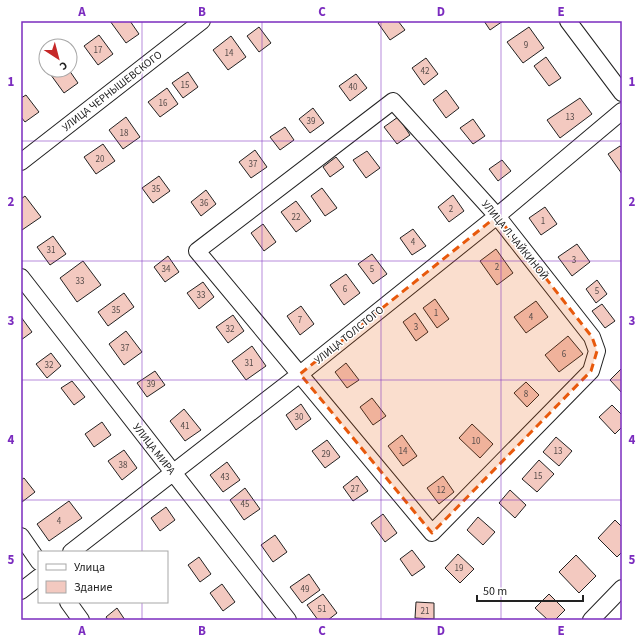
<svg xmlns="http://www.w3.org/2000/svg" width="643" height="641" font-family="'Source Sans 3',sans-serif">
	<rect width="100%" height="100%" fill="#fff"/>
	<path fill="#f3c9c0" stroke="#222" d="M110,21H130L139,34L126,43Z
		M381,21H398L405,30L390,40L378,23Z
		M484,21H503L490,30Z
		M259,27L271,43L259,52L247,36Z
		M529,27L544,48L523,63L507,42Z
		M99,35L113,54L98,65L84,46Z
		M231,36L246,57L228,70L213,50Z
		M546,57L561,78L549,86L534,66Z
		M426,58L438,74L424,85L412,68Z
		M49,70H69L78,83L64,93L48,71Z
		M188,72L198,87L183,98L172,83Z
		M356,74L367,88L350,101L339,86Z
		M167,88L178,104L160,117L148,102Z
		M446,90L459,108L446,118L433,100Z
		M26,95L39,112L25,122L21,117V98Z
		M580,98L592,114L560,138L547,120Z
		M313,108L324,123L310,133L299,119Z
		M126,117L140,137L123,149L109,130Z
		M398,117L410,135L397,144L384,127Z
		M473,119L485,136L473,144L460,128Z
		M285,127L294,140L280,150L270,137Z
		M103,144L115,161L96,174L84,157Z
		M620,146L622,148V174L608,154Z
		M255,150L267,167L251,178L239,162Z
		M367,151L380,168L366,178L353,160Z
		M336,157L344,167L330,177L323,167Z
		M502,160L511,171L498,181L489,169Z
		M159,176L170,191L153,203L142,188Z
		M322,188L337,208L325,216L311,196Z
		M206,190L216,204L201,216L191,202Z
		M453,195L464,211L449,222L438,207Z
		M25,196L41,217L22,230L21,228V199Z
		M296,201L311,221L296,232L281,212Z
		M545,207L557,224L541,235L529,218Z
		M263,224L276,242L264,251L251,233Z
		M413,229L426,246L412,255L400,238Z
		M53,236L66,254L50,265L37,247Z
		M577,244L590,262L572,276L558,257Z
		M496,249L513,273L497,285L480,261Z
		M372,254L387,274L373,284L358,264Z
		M168,256L179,272L165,282L154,267Z
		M83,261L101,285L77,302L60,278Z
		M346,274L360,293L344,305L330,285Z
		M597,280L607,294L596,303L586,289Z
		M203,282L214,297L199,309L187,293Z
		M124,293L134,307L108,326L98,312Z
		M435,299L449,319L437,328L423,308Z
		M536,301L548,317L526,333L514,317Z
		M602,304L615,321L605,328L592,311Z
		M301,306L314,324L300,335L287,316Z
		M415,313L428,332L416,341L403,322Z
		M233,315L244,331L228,343L216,327Z
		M21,317L32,332L21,340Z
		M126,331L142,352L124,365L109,344Z
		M568,336L583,354L559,372L545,355Z
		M252,346L266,366L246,380L232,361Z
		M51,353L61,366L47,378L36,364Z
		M346,363L359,380L347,388L335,372Z
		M622,368V393L610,380Z
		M155,371L165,385L147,397L137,383Z
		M72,381L85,397L74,405L61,388Z
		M526,382L539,395L527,407L514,393Z
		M372,398L386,416L373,425L360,407Z
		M301,404L311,419L296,430L286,415Z
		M612,405L622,415V427L615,434L599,417Z
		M184,409L201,430L185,441L170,421Z
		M102,422L111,435L94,447L85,434Z
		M472,424L493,444L480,458L459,438Z
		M402,435L417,456L403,466L388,446Z
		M556,437L572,451L559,466L543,452Z
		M327,440L340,457L325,468L312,451Z
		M124,450L137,468L122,480L108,461Z
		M539,460L554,474L537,492L522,479Z
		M227,462L240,480L223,492L210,475Z
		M357,476L368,491L353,501L343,487Z
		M443,476L454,492L439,504L427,488Z
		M24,478L35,492L22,502L21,480Z
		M245,488L260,509L244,520L230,500Z
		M510,490L526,505L515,518L499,503Z
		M69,501L82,518L49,541L37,524Z
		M166,507L175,520L160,531L151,518Z
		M383,514L397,533L385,542L371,523Z
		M478,517L495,532L483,545L467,530Z
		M615,520L622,527V552L617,557L598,538Z
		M275,535L287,552L273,562L261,545Z
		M412,550L425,567L412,576L400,559Z
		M458,554L474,569L460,583L445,568Z
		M576,555L596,576L579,593L559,572Z
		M199,557L211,574L200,582L188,565Z
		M309,574L320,590L302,603L290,587Z
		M222,584L235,602L223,611L210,593Z
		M323,594L337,613L328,620H318L307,605Z
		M549,594L565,610L555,620H548L535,608Z
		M416,602L434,603V619L415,618Z
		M117,608L125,620H108L106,617Z"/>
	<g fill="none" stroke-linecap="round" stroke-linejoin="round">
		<defs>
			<path id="minor" d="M568,21L622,93
				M393,101L497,216L592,337L597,351L591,371L432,533L197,251Z
				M21,162L202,21
				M21,277L288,620
				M21,536L39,562
				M71,552L300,374L497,216L622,111
				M21,591L39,577
				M68,602L81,620
				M591,620L622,588"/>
		</defs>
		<use href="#minor" stroke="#222" stroke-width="18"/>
		<use href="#minor" stroke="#fff" stroke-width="16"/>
	</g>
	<path fill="#e8590c" fill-opacity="0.2" stroke="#e8590c" stroke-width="3" stroke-dasharray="8 5" stroke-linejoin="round" d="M497,216L592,337L597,351L591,371L432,533L300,374Z"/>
	<path fill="none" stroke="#7b2cbf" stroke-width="1" stroke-opacity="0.55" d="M142,21V552M262,21V620M381,21V620M501,21V620M21,141H622M21,261H622M21,380H622M21,500H622M142,602V620"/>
	<g text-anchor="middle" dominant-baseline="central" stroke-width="3" stroke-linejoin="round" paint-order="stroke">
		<g font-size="9" fill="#564c4a">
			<text x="526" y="45">9</text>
			<text x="98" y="50">17</text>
			<text x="229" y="53">14</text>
			<text x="425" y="71">42</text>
			<text x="185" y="85">15</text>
			<text x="353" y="87">40</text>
			<text x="163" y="103">16</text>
			<text x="570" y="117">13</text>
			<text x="311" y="121">39</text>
			<text x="124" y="133">18</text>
			<text x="100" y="159">20</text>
			<text x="253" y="164">37</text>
			<text x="156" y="189">35</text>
			<text x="204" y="203">36</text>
			<text x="451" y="209">2</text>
			<text x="296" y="217">22</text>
			<text x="543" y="221">1</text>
			<text x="413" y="242">4</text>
			<text x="51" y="250">31</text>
			<text x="574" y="260">3</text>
			<text x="497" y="267">2</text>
			<text x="166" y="269">34</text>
			<text x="372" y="269">5</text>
			<text x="80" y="281">33</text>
			<text x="345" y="289">6</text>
			<text x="597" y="291">5</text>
			<text x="201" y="295">33</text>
			<text x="116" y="310">35</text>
			<text x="436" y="313">1</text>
			<text x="531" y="317">4</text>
			<text x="300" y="320">7</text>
			<text x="416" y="327">3</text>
			<text x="230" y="329">32</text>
			<text x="125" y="348">37</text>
			<text x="564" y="354">6</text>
			<text x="249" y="363">31</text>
			<text x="49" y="365">32</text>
			<text x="151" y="384">39</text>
			<text x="526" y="394">8</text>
			<text x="299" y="417">30</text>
			<text x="185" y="426">41</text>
			<text x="476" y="441">10</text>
			<text x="403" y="451">14</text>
			<text x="558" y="451">13</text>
			<text x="326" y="454">29</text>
			<text x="123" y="465">38</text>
			<text x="538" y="476">15</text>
			<text x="225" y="477">43</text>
			<text x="355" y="489">27</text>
			<text x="441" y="490">12</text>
			<text x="245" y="504">45</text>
			<text x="59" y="521">4</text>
			<text x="459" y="568">19</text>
			<text x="305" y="589">49</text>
			<text x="322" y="609">51</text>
			<text x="425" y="611">21</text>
		</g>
		<g font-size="11" fill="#222" stroke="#fff">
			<text transform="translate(112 91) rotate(-38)">УЛИЦА ЧЕРНЫШЕВСКОГО</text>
			<text transform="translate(515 240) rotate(51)">УЛИЦА Л.ЧАЙКИНОЙ</text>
			<text transform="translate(349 335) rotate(-39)">УЛИЦА ТОЛСТОГО</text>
			<text transform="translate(154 449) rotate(52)">УЛИЦА МИРА</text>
		</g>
	</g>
	<rect width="643" height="641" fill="none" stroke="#ffffff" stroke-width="44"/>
	<rect x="38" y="551" width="130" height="52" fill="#ffffff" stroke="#a7a7a7"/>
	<rect x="46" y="564" width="20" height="6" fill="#ffffff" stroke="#a7a7a7"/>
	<text x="74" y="571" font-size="12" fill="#222222">Улица</text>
	<rect x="46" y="581" width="20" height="12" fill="#f3c9c0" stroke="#a7a7a7"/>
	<text x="74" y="591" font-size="12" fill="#222222">Здание</text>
	<g transform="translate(58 58) rotate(144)"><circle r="19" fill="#ffffff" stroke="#a7a7a7"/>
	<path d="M0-3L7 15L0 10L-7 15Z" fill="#c62828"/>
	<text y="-6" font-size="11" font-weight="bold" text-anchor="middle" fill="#222222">С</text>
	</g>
	<path d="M477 595v6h106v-6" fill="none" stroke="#222222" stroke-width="2"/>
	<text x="483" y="595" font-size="12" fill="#222222" stroke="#ffffff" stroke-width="3" paint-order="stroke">50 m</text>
	<rect x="22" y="22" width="599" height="597" fill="none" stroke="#7b2cbf" stroke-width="1.5"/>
	<g font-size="13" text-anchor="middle" font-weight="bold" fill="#7b2cbf">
		<text x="82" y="16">A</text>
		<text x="202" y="16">B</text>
		<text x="322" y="16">C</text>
		<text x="441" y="16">D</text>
		<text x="561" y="16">E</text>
		<text x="11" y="86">1</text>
		<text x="632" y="86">1</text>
		<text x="11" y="206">2</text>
		<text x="632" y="206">2</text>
		<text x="11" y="325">3</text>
		<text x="632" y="325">3</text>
		<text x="11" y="444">4</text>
		<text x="632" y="444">4</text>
		<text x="11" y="564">5</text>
		<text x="632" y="564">5</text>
		<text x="82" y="635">A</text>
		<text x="202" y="635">B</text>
		<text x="322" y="635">C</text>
		<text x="441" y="635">D</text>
		<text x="561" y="635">E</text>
	</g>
</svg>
